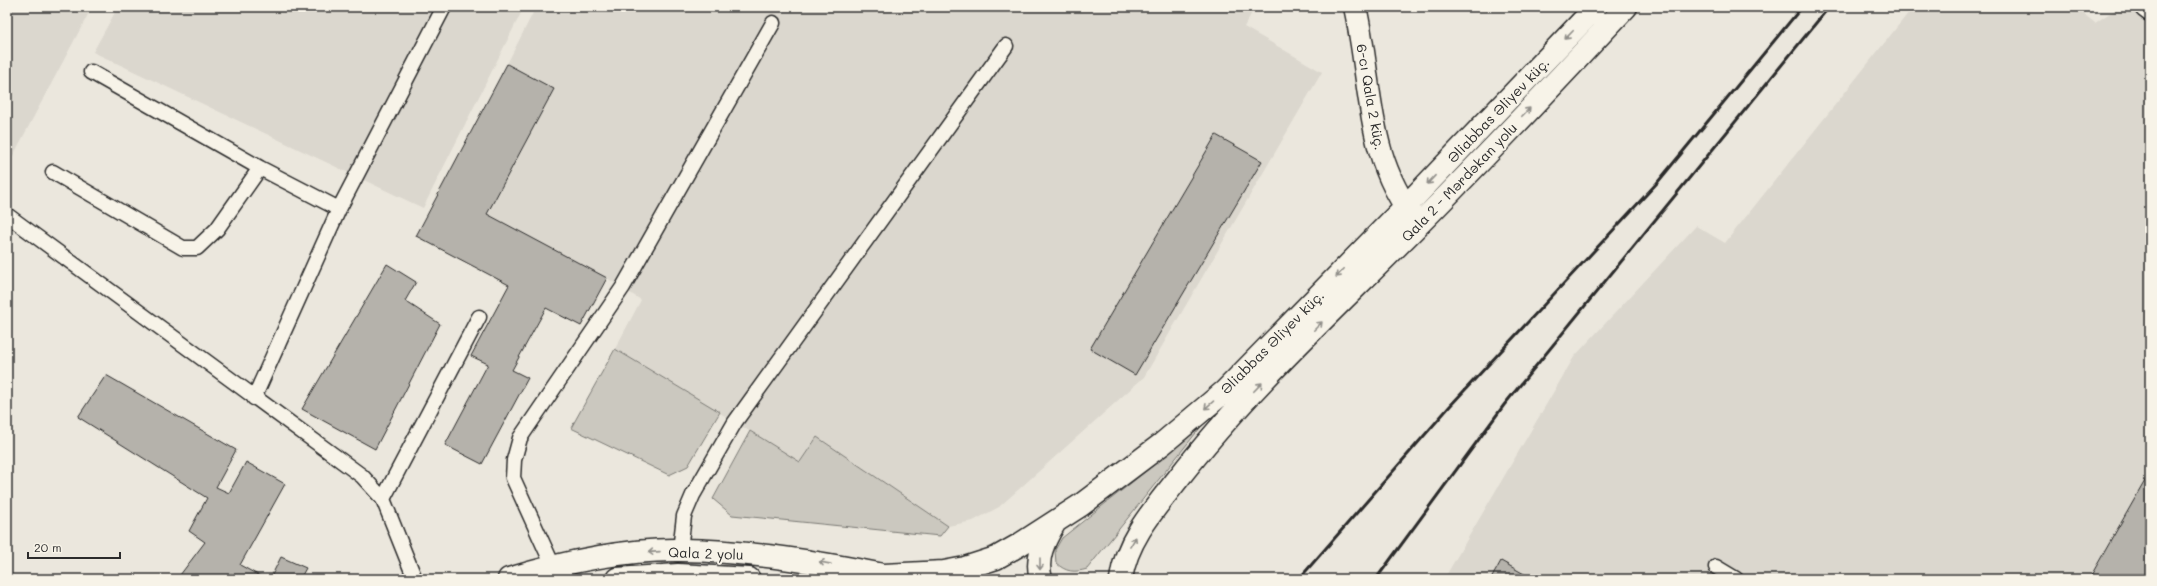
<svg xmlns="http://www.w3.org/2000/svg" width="2157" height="586" font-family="Mali,sans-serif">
	<rect width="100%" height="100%" fill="#ebe7dd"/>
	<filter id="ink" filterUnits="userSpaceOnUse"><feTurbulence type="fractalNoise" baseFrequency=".025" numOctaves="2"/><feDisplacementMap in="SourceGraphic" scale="8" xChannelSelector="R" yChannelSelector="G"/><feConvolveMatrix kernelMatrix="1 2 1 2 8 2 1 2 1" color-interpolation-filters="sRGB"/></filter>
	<g filter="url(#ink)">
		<path fill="#dbd7ce" d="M7,7H92L7,167Z
			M118,7H524L423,208L93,52Z
			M536,7H1255L1244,27L1322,72L1144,377L999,507L973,521L948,526L817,437L800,462L615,349L641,300L607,278L487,214L554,89L507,64Z
			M1913,7H2075L2095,23L2119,7H2132L2150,21V579H1444L1574,357L1696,226L1725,243Z"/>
		<path fill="#cbc8bf" stroke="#7b7a75" d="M615,349L720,412L688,466L669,475L571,428Z
			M1200,428L1087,569C1074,573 1066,572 1056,563L1055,550L1062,538Z
			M750,431L800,462L817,437L948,526L940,536L732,515L713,499Z"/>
		<path fill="#b5b2ab" stroke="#2b2b2b" d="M507,64L554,89L487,214L607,278L581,326L546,308L512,370L528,378L482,464L445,445L488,364L471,356L509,285L416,236Z
			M1216,135L1262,161L1135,375L1090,349Z
			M387,264L416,282L405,301L440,324L375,449L302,409Z
			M106,375L236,450L216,487L229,493L246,462L285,484L240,565L265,579H177L205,542L189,531L207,498L78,417Z
			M2150,472V579H2089Z
			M281,557L306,568L300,579H270Z
			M1501,561L1533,579H1491Z"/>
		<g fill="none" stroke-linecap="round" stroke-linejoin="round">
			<defs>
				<path id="service" d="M91,72L260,168L339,209L254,398
					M53,172L183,248H197L217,229L260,168
					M339,209L444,7
					M7,215L362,476L383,499L415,579
					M383,499L479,317
					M680,550L684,516L693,495L735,422L1006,46
					M553,566L513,478L514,460L520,438L623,287L773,23
					M1716,567L1736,579"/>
				<path id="minor" d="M1355,7C1373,85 1364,156 1417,222
					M2146,7L2150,10"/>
				<path id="secondary" d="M884,575L944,572L965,568L996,558L1019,545L1081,505L1162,444L1225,391L1405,207L1596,7
					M509,579C564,562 623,549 681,550C754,551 826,563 897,578
					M617,579L678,575L749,579
					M1041,579C1035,558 1044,541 1054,524
					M1121,579C1126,541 1154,509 1177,480C1249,387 1336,308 1418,225C1489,154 1557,80 1626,7"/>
			</defs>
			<use href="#service" stroke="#2b2b2b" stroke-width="17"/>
			<use href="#minor" stroke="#2b2b2b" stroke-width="25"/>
			<use href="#secondary" stroke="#2b2b2b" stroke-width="25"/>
			<use href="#service" stroke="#f7f3e8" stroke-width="14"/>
			<use href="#minor" stroke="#f7f3e8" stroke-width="22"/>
			<use href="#secondary" stroke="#f7f3e8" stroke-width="22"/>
			<path stroke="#2b2b2b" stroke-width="3" d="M1299,579L1450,406L1657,183L1802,7
				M1376,579L1504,405L1829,7"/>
		</g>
		<defs><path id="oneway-shaft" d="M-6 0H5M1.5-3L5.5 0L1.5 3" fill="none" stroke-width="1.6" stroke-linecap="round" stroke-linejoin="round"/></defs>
		<g stroke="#918f8a">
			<use href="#oneway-shaft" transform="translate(1569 35) rotate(134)"/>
			<use href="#oneway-shaft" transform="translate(1526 112) rotate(-46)"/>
			<use href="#oneway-shaft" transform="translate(1431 180) rotate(133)"/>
			<use href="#oneway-shaft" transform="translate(1340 273) rotate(134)"/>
			<use href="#oneway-shaft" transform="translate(1318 326) rotate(-45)"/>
			<use href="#oneway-shaft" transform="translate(1258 387) rotate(-46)"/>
			<use href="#oneway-shaft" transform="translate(1209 405) rotate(139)"/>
			<use href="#oneway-shaft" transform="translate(1133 542) rotate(-59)"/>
			<use href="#oneway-shaft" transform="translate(654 552) rotate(176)"/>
			<use href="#oneway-shaft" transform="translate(825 563) rotate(-169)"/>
			<use href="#oneway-shaft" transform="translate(1040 564) rotate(90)"/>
		</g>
	</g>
	<g text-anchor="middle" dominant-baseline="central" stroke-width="4" stroke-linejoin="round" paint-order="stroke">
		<g font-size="14" fill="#2b2b2b" stroke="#f7f3e8">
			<text transform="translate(1371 97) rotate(80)">6-cı Qala 2 küç.</text>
			<text transform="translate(1498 110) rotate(-46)">Əliabbas Əliyev küç.</text>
			<text transform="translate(1459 182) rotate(-46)">Qala 2 - Mərdəkan yolu</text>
			<text transform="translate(1272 342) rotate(-45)">Əliabbas Əliyev küç.</text>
			<text transform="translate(706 553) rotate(2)">Qala 2 yolu</text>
		</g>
	</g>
	<rect width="2157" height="586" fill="none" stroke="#f7f3e8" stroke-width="24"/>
	<rect x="12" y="12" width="2133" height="562" fill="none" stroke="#2b2b2b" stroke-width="1.5" filter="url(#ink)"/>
	<path d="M28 552v6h92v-6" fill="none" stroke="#2b2b2b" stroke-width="2"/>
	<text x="34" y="552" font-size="12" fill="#2b2b2b" stroke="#f7f3e8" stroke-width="3" paint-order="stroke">20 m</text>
</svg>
